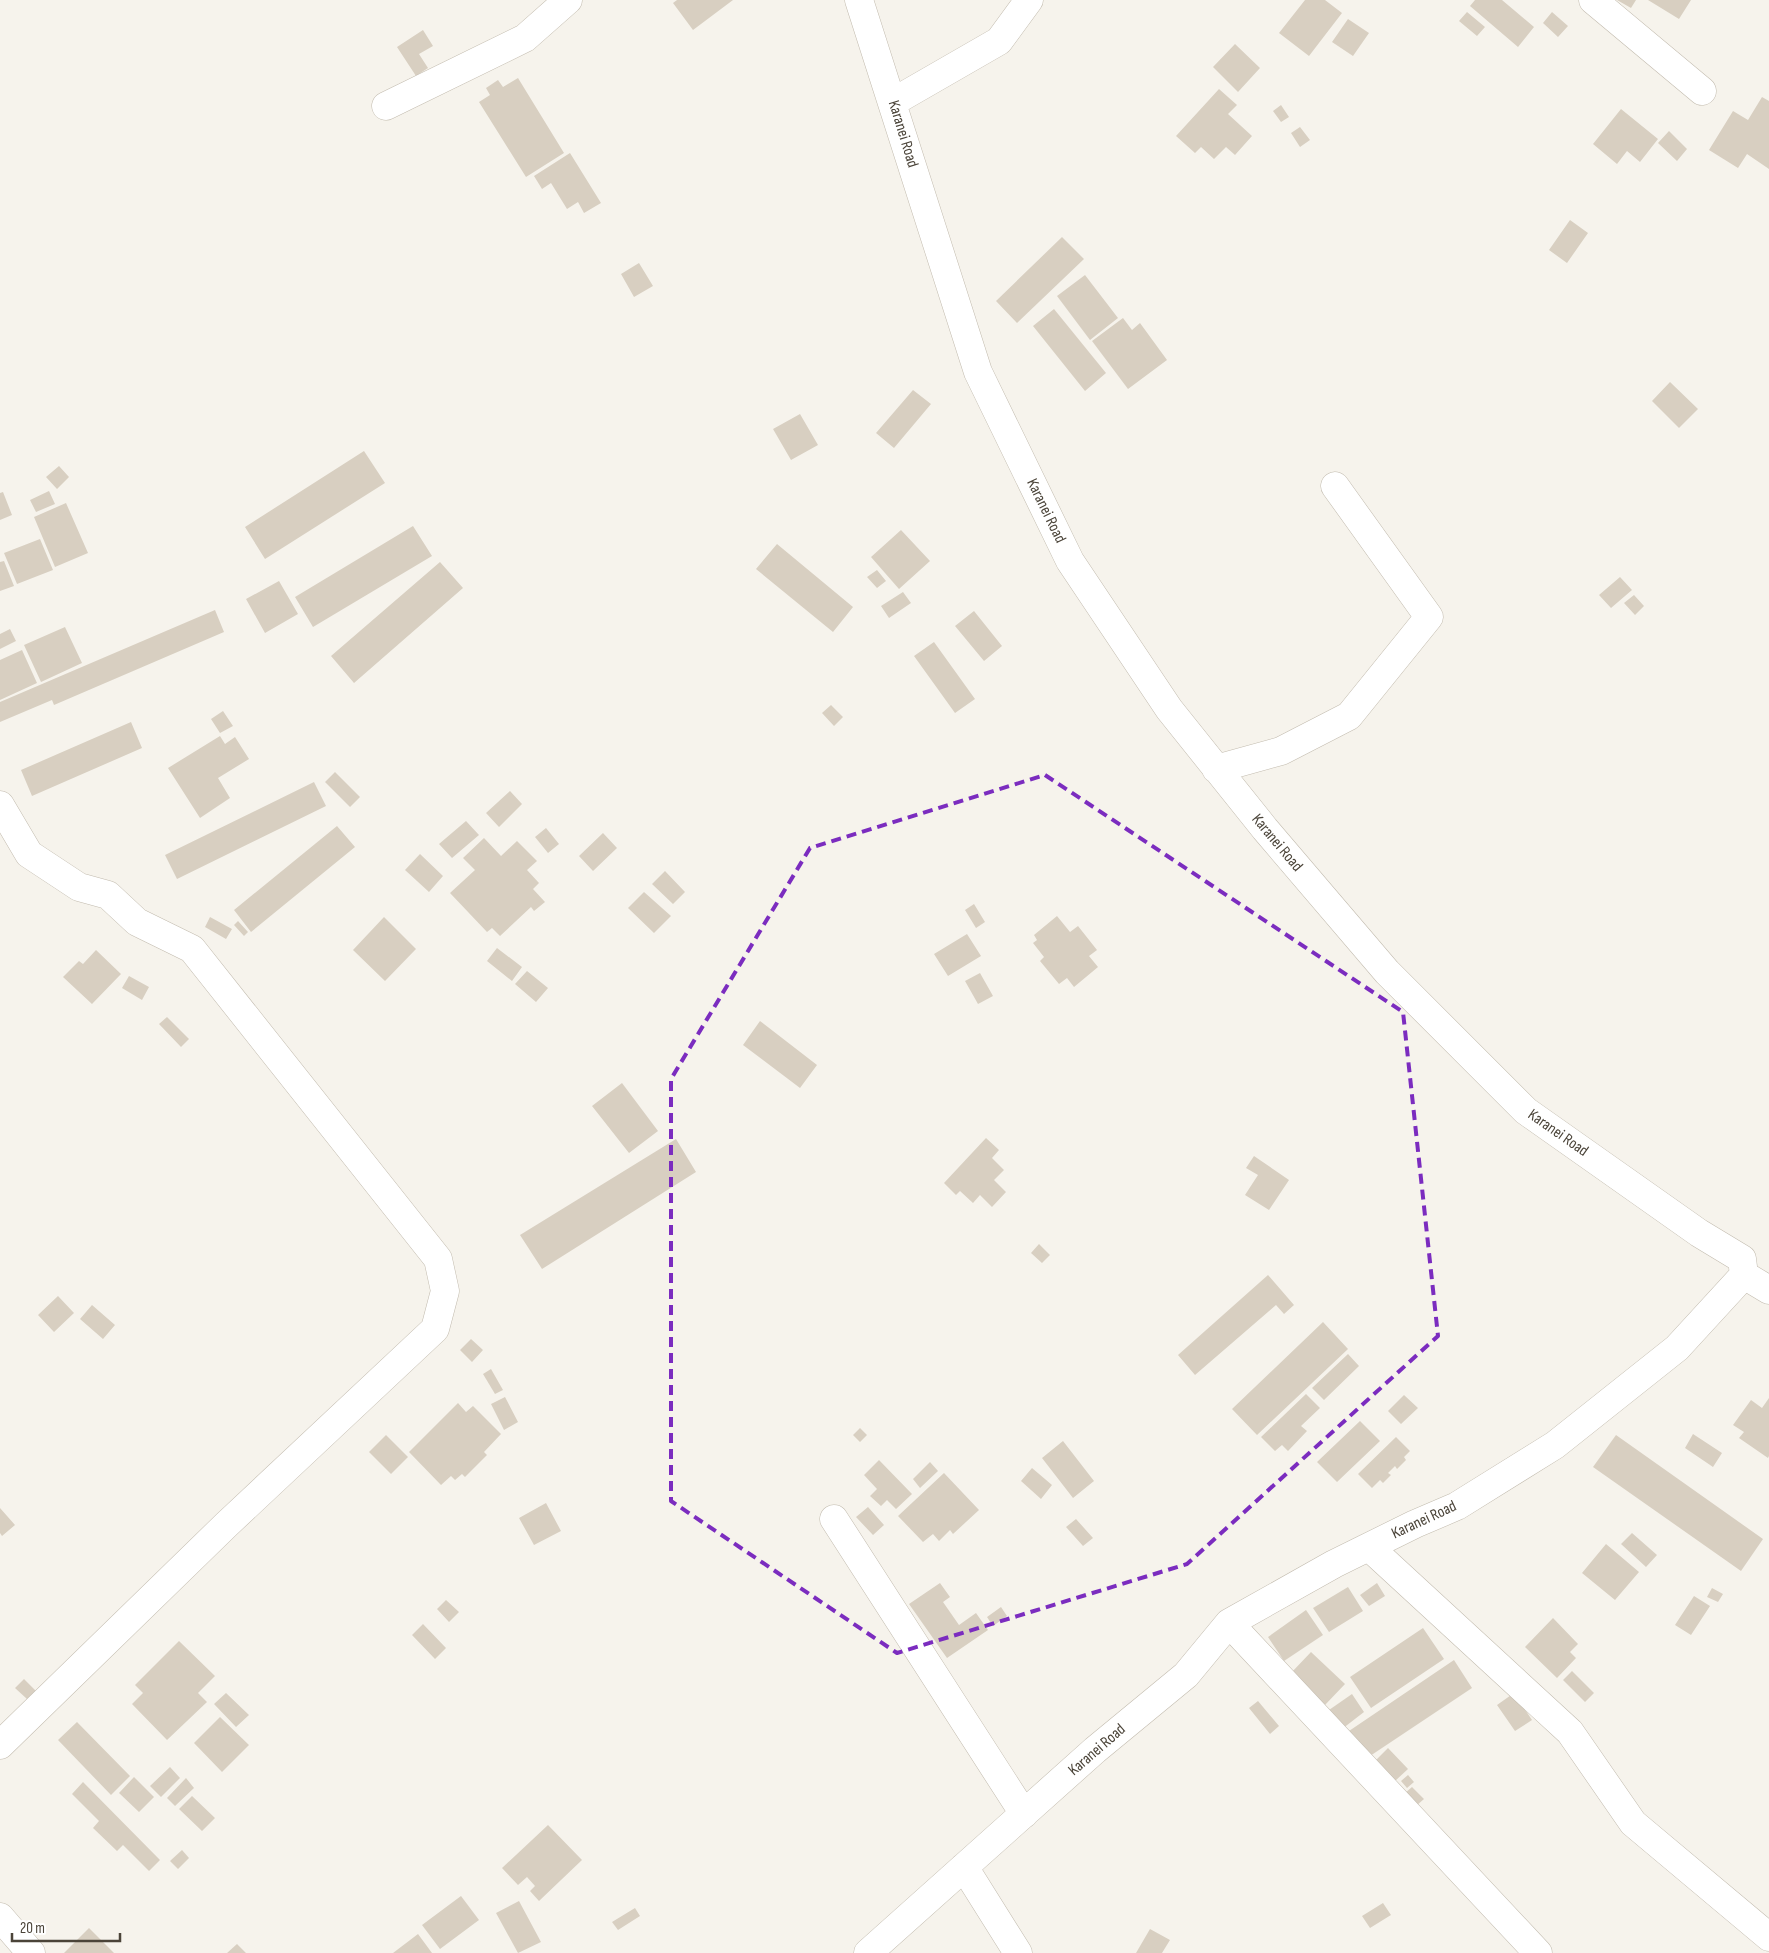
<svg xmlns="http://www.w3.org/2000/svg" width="1769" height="1953" font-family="'Sofia Sans Condensed',sans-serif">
	<rect width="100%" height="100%" fill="#f6f3ec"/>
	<path fill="#d8cfc1" d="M677,0H733L693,30L673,3Z
		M1305,0H1325L1342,13L1309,56L1279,33Z
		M1475,0H1502L1534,27L1518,47L1470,6Z
		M1617,0H1636L1631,8Z
		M1648,0H1691L1679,19Z
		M1467,12L1485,27L1477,36L1459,21Z
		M1552,12L1568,26L1558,37L1543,23Z
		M1348,19L1369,33L1353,56L1332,42Z
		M423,30L433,46L419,54L428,68L416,76L397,47Z
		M1235,44L1260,68L1238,92L1213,67Z
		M518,78L564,153L526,177L479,102L490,95L486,88L498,80L503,87Z
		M1219,89L1237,105L1228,114L1252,136L1235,155L1226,147L1214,159L1201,147L1195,153L1176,136Z
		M1762,97L1769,101V169L1747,154L1738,168L1709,150L1733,111L1748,120Z
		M1281,105L1289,117L1281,122L1273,111Z
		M1621,109L1658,139L1640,162L1627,151L1617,164L1593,144Z
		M1300,127L1310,140L1300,147L1291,133Z
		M1669,131L1687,149L1677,161L1658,143Z
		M570,153L601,203L584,213L578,202L567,209L551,183L542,189L534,176Z
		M1570,220L1588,233L1567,263L1549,250Z
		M1062,237L1084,259L1017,323L996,301Z
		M639,263L653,286L634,297L621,274Z
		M1085,275L1118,318L1090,340L1057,296Z
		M1054,309L1106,373L1085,391L1033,326Z
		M1123,318L1132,330L1140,323L1167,360L1128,389L1092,341Z
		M1670,382L1698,409L1679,428L1652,401Z
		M913,390L931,404L894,448L876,433Z
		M800,414L818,445L791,460L773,429Z
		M364,451L385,483L265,559L245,527Z
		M59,466L69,477L57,489L46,477Z
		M49,491L55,504L36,512L30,500Z
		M3,492L12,515L0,520V493Z
		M66,503L88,553L55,567L34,517Z
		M413,526L432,556L313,627L295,597Z
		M901,530L930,561L899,589L871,557Z
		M40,539L53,570L17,584L4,553Z
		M777,544L853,607L833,632L756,569Z
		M4,561L14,586L0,591V562Z
		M440,562L463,588L354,683L331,656Z
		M877,570L886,581L877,588L867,577Z
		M1620,577L1632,590L1611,608L1599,595Z
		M279,581L298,614L265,633L246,599Z
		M903,592L911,603L889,618L881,606Z
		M1634,595L1644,606L1635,615L1624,603Z
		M215,610L224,632L54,705L52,700L0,722V702Z
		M974,611L1002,646L984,661L955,626Z
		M65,627L82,663L41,682L24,645Z
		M10,629L16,641L0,649V634Z
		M934,642L975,699L955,713L914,656Z
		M22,650L37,683L0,700V660Z
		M831,705L843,717L834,726L822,713Z
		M223,711L233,726L220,733L211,719Z
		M131,722L142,748L32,796L21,770Z
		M220,736L225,744L235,737L249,759L218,778L230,798L200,818L168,768Z
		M335,772L360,797L350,807L325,782Z
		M314,782L326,806L177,879L165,855Z
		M510,791L522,804L499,827L486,813Z
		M466,821L479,835L452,858L439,844Z
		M337,826L355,847L251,932L234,910Z
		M546,828L559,844L548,853L535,837Z
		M603,833L617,848L593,871L579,856Z
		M484,838L501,856L517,841L537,861L527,870L539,883L533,889L545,902L534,911L531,907L500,936L492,928L487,932L450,893L475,870L463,858Z
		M420,854L443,876L429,892L405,870Z
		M665,871L685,892L673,904L652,884Z
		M644,892L671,916L654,933L628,908Z
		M974,904L985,922L976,928L965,910Z
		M1057,916L1070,932L1078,926L1097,950L1089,956L1098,967L1074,987L1067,978L1059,984L1040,961L1044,957L1033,943L1037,940L1034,935Z
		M210,917L232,929L226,939L205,927Z
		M384,917L416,949L385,981L353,950Z
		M238,921L248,932L244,936L234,925Z
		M967,934L981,956L948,976L934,954Z
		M497,948L522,967L512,981L487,961Z
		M96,950L121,974L92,1004L63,977L79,961L83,964Z
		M527,971L548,988L536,1002L515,984Z
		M980,973L993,996L978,1004L965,981Z
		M129,976L149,987L142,1000L122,988Z
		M167,1017L189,1039L181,1047L159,1024Z
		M760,1021L817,1065L800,1088L743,1045Z
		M622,1083L658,1131L629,1153L592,1106Z
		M986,1138L999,1150L992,1158L1004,1170L994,1180L1006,1192L992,1207L980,1195L973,1203L960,1191L956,1195L944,1183Z
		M676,1139L696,1172L542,1269L520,1235Z
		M1254,1156L1289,1180L1269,1210L1245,1195L1258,1175L1246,1168Z
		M1039,1244L1050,1255L1042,1263L1031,1253Z
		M1268,1275L1294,1305L1284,1314L1276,1305L1195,1375L1178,1355Z
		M58,1296L74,1313L54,1332L38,1315Z
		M92,1305L115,1325L103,1339L80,1319Z
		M1323,1322L1348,1349L1257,1435L1232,1409Z
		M471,1339L483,1350L472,1362L460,1350Z
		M1348,1354L1359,1366L1324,1400L1312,1388Z
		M491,1369L503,1390L495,1394L483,1374Z
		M1306,1394L1320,1408L1301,1426L1307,1431L1288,1451L1282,1445L1275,1451L1261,1437Z
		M1404,1395L1418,1408L1401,1424L1388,1411Z
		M505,1397L518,1422L504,1430L491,1404Z
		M1769,1398V1456L1768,1458L1739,1438L1744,1432L1733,1425L1751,1400L1762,1408Z
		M458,1403L466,1412L473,1406L501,1434L484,1452L487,1455L465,1477L462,1474L455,1480L451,1476L441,1485L409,1452Z
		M1360,1421L1380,1441L1337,1482L1317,1462Z
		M860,1428L867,1435L860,1442L853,1435Z
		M1693,1434L1722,1453L1713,1467L1685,1448Z
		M386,1435L408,1457L391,1474L369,1452Z
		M1616,1435L1763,1539L1741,1571L1593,1467Z
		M1396,1437L1410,1451L1404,1457L1406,1460L1397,1469L1395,1466L1388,1473L1391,1475L1383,1483L1380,1480L1372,1488L1358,1474Z
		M1063,1441L1094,1481L1073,1498L1042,1458Z
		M879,1460L912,1494L896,1509L887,1500L881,1506L870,1496L877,1489L864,1475Z
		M930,1462L938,1471L920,1488L913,1479Z
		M1032,1468L1052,1485L1041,1499L1021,1481Z
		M944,1473L979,1510L953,1534L950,1530L939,1541L933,1534L923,1542L898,1516Z
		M546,1503L561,1531L534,1545L519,1518Z
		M868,1507L884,1525L873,1535L856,1517Z
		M0,1508L15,1525L2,1536L0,1533Z
		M1076,1519L1093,1538L1083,1546L1066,1527Z
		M1632,1533L1657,1555L1646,1567L1621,1544Z
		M1606,1544L1639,1572L1615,1600L1582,1573Z
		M940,1583L950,1597L943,1602L959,1625L976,1613L988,1630L947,1658L909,1604Z
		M1377,1583L1385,1596L1369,1606L1360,1595Z
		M1348,1587L1363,1611L1329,1632L1313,1608Z
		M1712,1588L1723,1594L1718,1602L1707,1597Z
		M1694,1596L1710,1606L1691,1635L1675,1625Z
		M446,1600L459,1612L449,1622L437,1609Z
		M1001,1607L1007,1616L993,1626L987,1617Z
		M1306,1610L1323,1635L1284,1661L1268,1637Z
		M1553,1618L1578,1644L1570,1652L1576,1658L1557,1678L1525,1647Z
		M423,1624L446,1648L435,1659L412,1635Z
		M1423,1628L1444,1659L1371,1708L1350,1677Z
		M179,1641L215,1676L198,1693L207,1702L167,1740L132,1704L143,1693L135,1685Z
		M1311,1652L1345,1684L1325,1705L1291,1673Z
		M1454,1660L1472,1688L1367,1758L1349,1731Z
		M1572,1671L1594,1693L1585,1702L1563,1680Z
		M24,1679L36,1691L27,1699L15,1688Z
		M226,1693L249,1715L236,1727L214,1704Z
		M1514,1693L1532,1720L1515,1731L1497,1705Z
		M1352,1694L1364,1712L1342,1729L1329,1710Z
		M1258,1701L1279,1726L1270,1734L1249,1708Z
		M220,1717L249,1745L222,1772L194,1743Z
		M77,1722L130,1776L111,1795L58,1740Z
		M1388,1748L1408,1769L1395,1781L1376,1760Z
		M170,1767L180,1778L161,1797L150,1786Z
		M1408,1775L1414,1782L1407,1788L1401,1781Z
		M134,1777L154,1797L139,1812L119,1793Z
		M186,1778L194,1788L175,1806L167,1798Z
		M83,1782L160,1860L149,1871L123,1845L117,1851L93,1828L99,1821L72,1794Z
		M1412,1787L1424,1799L1416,1806L1404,1794Z
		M192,1796L215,1818L202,1831L179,1809Z
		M548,1825L582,1860L539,1901L530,1891L535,1886L527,1877L518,1885L502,1868Z
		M182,1850L189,1858L178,1869L170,1861Z
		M461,1896L479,1920L440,1949L422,1925Z
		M519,1901L541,1942L518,1953L496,1913Z
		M1383,1903L1391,1915L1370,1928L1362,1916Z
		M635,1908L640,1916L618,1930L612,1922Z
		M89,1928L114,1953H64Z
		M1150,1929L1170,1940L1162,1953H1136Z
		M418,1934L432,1953H393Z
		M237,1944L246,1953H227Z"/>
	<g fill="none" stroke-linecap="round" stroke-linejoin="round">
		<defs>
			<path id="minor" d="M859,0L978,372L1070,561L1169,709L1265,829L1387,972L1526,1111L1699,1233L1742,1259L1744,1275L1677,1348L1555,1445L1457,1506L1415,1524L1334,1564L1229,1623L1186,1675L1095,1750L868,1953
				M1593,0L1702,91
				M893,102L999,41L1029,0
				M386,106L525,38L568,0
				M1216,769L1281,751L1349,716L1429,617L1335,486
				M0,805L29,854L79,887L108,895L137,922L192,949L438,1259L445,1291L435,1329L226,1525L0,1745
				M1744,1275L1769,1290
				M834,1519L1024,1814
				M1369,1547L1570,1732L1633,1823L1769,1937
				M1229,1623L1538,1953
				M964,1867L1018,1953
				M0,1917L31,1953"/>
		</defs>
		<use href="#minor" stroke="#c2bbae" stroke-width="29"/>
		<use href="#minor" stroke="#fff" stroke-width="28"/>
	</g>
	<path fill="none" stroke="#7b2cbf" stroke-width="4" stroke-dasharray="10 6" stroke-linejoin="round" d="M1045,775L1403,1012L1438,1336L1187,1564L897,1653L671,1501V1079L810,848Z"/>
	<g text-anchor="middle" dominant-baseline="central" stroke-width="4" stroke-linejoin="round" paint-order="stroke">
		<g font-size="16" fill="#4b4439" stroke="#fff">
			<text transform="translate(903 134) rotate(73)">Karanei Road</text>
			<text transform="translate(1046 511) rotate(64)">Karanei Road</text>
			<text transform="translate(1277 843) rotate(50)">Karanei Road</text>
			<text transform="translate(1558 1133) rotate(35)">Karanei Road</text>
			<text transform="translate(1424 1520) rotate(-25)">Karanei Road</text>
			<text transform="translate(1097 1750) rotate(-41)">Karanei Road</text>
		</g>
	</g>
	<path d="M12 1933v8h108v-8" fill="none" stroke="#4b4439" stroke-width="2.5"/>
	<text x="20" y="1933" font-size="15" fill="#4b4439" stroke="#ffffff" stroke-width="4" paint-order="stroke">20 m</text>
</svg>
